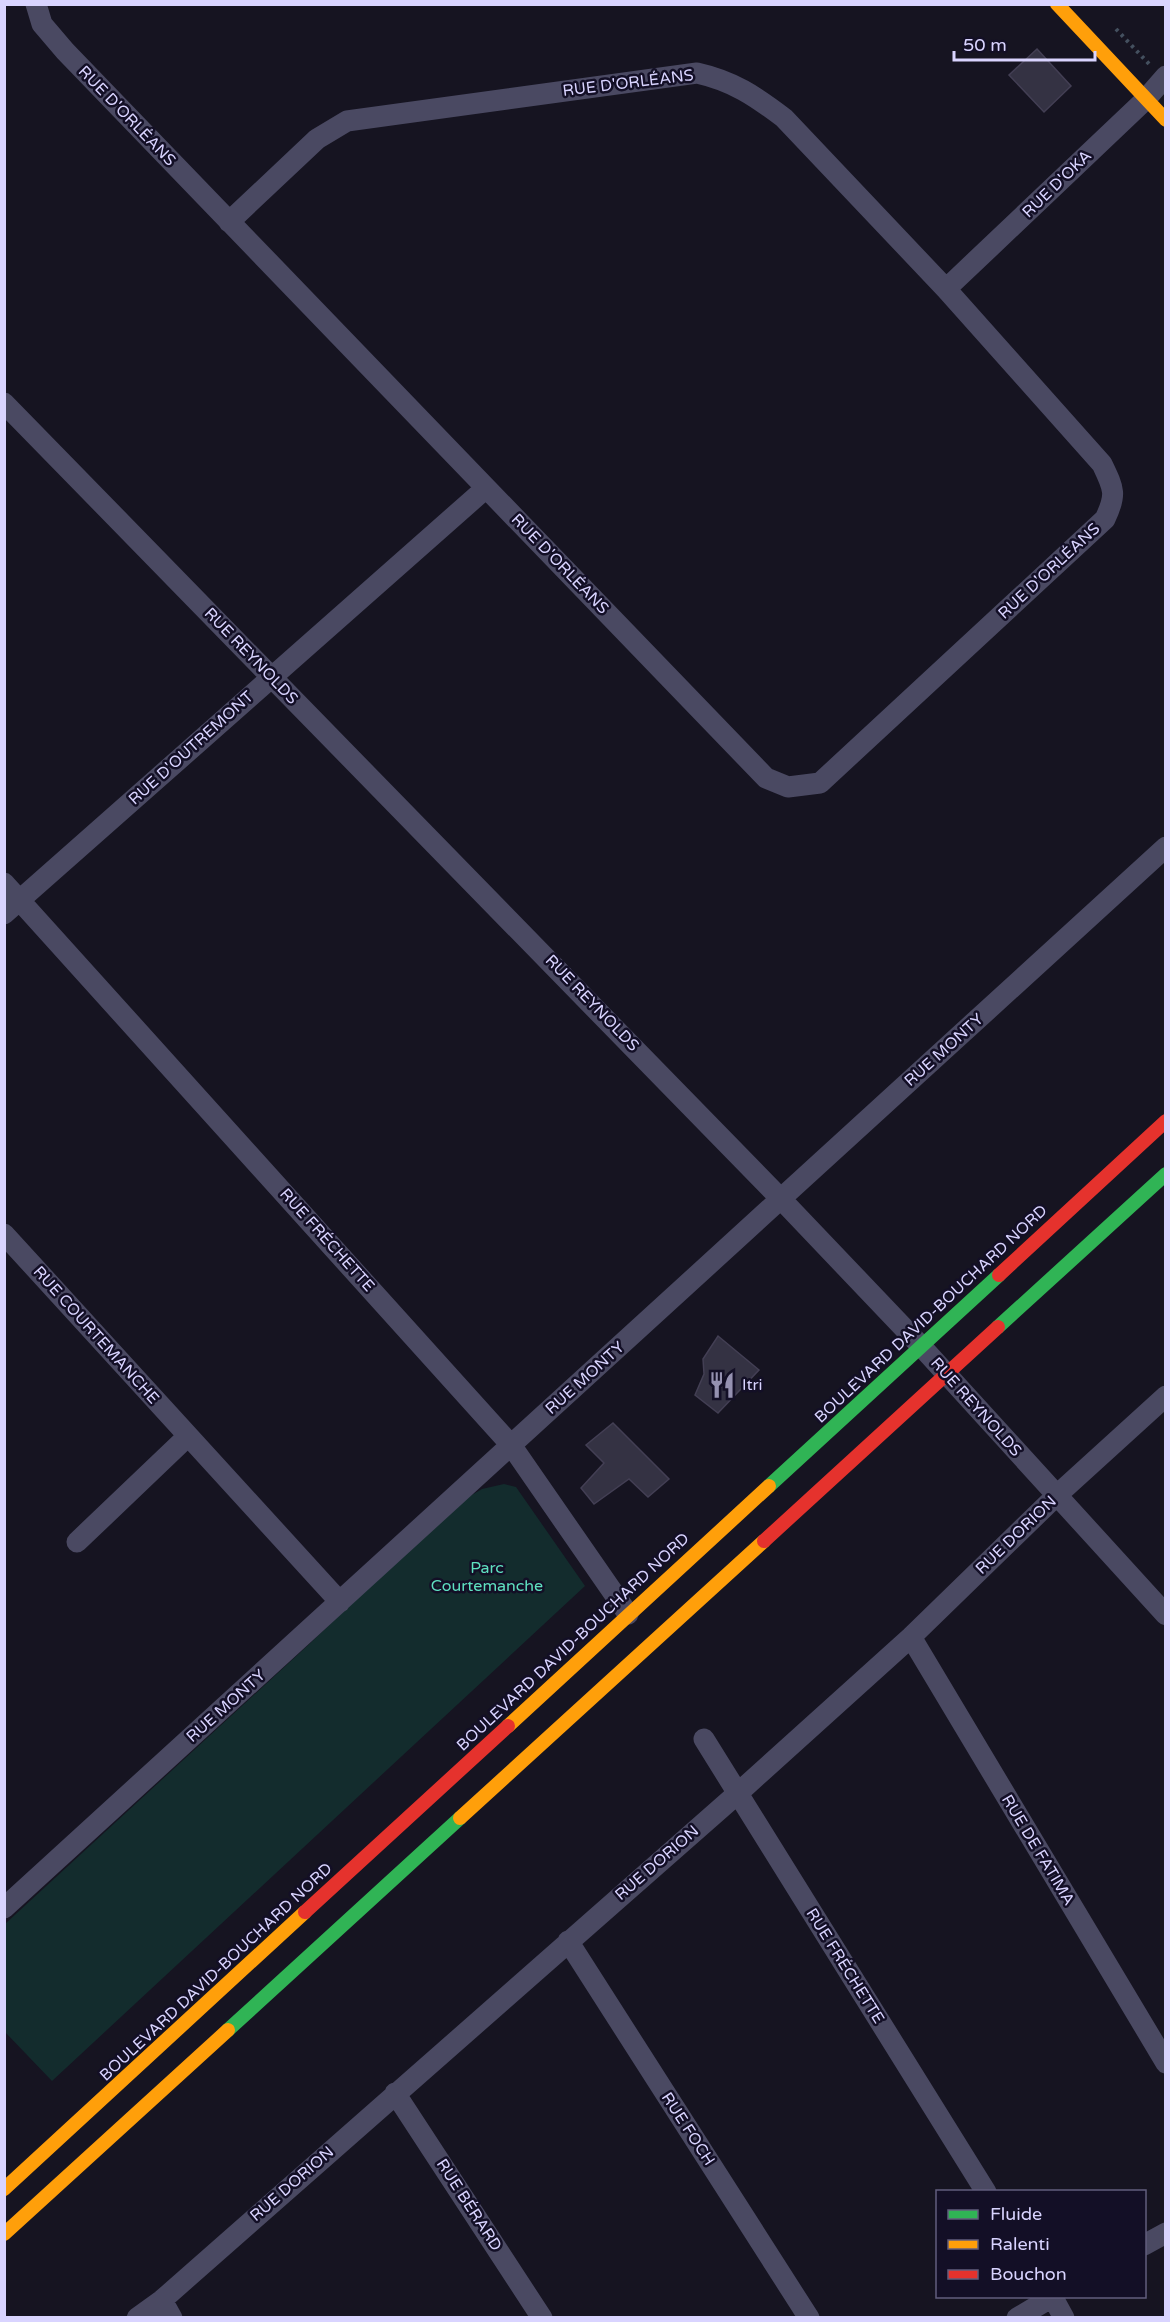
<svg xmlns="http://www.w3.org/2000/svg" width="1170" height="2322" font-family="'Varela Round',sans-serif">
	<rect width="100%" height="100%" fill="#161421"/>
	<path fill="#132c2d" d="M504,1484L516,1487L585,1586L52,2081L5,2032V1924L305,1648L458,1503L482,1489Z"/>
	<path fill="#343243" stroke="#433f54" stroke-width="1.5" d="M1037,49L1071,86L1044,112L1009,75Z
		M718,1336L759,1370L718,1413L695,1395L704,1374L703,1359Z
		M613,1423L669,1479L648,1497L629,1479L594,1504L581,1488L604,1463L586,1445Z"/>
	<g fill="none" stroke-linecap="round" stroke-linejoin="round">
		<path stroke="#44505f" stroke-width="4" stroke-dasharray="3 4.5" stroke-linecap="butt" d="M1116,29L1150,65"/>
		<path stroke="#4a4962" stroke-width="21" d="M36,4L42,24L65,51L766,778L788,787L820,783L1105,519C1117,494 1114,489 1102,464L946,289L784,118C755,96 733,81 697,73L347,121L317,139L229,222
			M946,289L1145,100L1166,76
			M4,403L781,1199L921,1346L1166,1615
			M4,883L511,1445L628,1614
			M4,914L486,488
			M4,1234L340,1602
			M77,1542L188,1436
			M911,1637L1166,2063
			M704,1739L986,2192
			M4,1908L1166,847
			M568,1941L809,2318
			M395,2093L542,2318
			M1144,2245L1166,2233
			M1052,2296L1064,2318
			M162,2300L172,2318
			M137,2318L162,2300L737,1794L911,1637L1056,1496L1166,1396
			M1017,2318L1054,2296"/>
		<path stroke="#30b455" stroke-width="14" d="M998,1327L1166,1174
			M769,1486L999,1275
			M228,2030L460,1818"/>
		<path stroke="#ff9f0a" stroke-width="14" d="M1057,4L1166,120
			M508,1726L769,1486
			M460,1818L764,1541
			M4,2189L305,1912
			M4,2234L228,2030"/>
		<path stroke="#e5322d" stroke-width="14" d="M999,1275L1166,1121
			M764,1541L998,1327
			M305,1912L508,1726"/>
	</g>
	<defs>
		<symbol id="restaurant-bare" viewBox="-9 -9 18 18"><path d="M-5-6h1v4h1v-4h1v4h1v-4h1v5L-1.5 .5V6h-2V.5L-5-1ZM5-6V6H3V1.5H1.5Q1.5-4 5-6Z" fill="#9591b1" stroke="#130f26" stroke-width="2.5" paint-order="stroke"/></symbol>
	</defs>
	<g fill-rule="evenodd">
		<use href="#restaurant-bare" x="703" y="1366" width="38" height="38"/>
	</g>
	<g text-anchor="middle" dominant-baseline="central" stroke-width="5" stroke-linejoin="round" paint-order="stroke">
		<g font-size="16" fill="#d9d4ff" stroke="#130f26">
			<text transform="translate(628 83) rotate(-7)">RUE D'ORLÉANS</text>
			<text transform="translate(127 116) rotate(46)">RUE D'ORLÉANS</text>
			<text transform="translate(1057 184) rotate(-44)">RUE D'OKA</text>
			<text transform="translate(560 564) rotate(46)">RUE D'ORLÉANS</text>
			<text transform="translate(1049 571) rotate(-43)">RUE D'ORLÉANS</text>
			<text transform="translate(251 656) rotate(46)">RUE REYNOLDS</text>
			<text transform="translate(191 748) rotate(-42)">RUE D'OUTREMONT</text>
			<text transform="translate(592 1003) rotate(46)">RUE REYNOLDS</text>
			<text transform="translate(944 1050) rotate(-42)">RUE MONTY</text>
			<text transform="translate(327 1240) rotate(48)">RUE FRÉCHETTE</text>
			<text transform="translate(931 1314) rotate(-43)">BOULEVARD DAVID-BOUCHARD NORD</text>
			<text transform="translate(96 1335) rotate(48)">RUE COURTEMANCHE</text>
			<text transform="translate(585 1378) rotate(-42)">RUE MONTY</text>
			<text transform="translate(976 1407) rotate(48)">RUE REYNOLDS</text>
			<text transform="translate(1016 1535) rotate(-44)">RUE DORION</text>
			<text transform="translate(573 1642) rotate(-43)">BOULEVARD DAVID-BOUCHARD NORD</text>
			<text transform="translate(226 1706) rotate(-42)">RUE MONTY</text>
			<text transform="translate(1038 1850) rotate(59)">RUE DE FATIMA</text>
			<text transform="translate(657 1863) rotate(-41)">RUE DORION</text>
			<text transform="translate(845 1966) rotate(58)">RUE FRÉCHETTE</text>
			<text transform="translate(216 1972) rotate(-43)">BOULEVARD DAVID-BOUCHARD NORD</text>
			<text transform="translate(688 2129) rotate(57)">RUE FOCH</text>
			<text transform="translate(292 2184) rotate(-41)">RUE DORION</text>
			<text transform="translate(469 2205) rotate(57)">RUE BÉRARD</text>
		</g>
		<g font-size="16" fill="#d9d4ff" stroke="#130f26" text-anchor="start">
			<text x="742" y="1385">Itri</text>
		</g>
		<g font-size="16" fill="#5fe0c0" stroke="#130f26">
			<text x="487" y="1568">Parc<tspan x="487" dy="18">Courtemanche</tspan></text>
		</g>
	</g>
	<rect width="1170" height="2322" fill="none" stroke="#d9d4ff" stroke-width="12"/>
	<rect x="936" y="2190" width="210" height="108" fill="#130f26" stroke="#625e7d" stroke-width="1.5"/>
	<rect x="948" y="2210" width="30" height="9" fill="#30b455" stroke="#625e7d" stroke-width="1.5"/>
	<text x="990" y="2220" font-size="18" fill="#d9d4ff">Fluide</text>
	<rect x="948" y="2240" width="30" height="9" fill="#ff9f0a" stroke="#625e7d" stroke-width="1.5"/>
	<text x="990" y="2250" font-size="18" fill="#d9d4ff">Ralenti</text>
	<rect x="948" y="2270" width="30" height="9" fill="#e5322d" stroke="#625e7d" stroke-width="1.5"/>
	<text x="990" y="2280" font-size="18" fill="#d9d4ff">Bouchon</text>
	<path d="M954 51v9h141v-9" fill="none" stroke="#d9d4ff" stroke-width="3"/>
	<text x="963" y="51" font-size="18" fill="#d9d4ff" stroke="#130f26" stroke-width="4.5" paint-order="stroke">50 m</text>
</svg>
